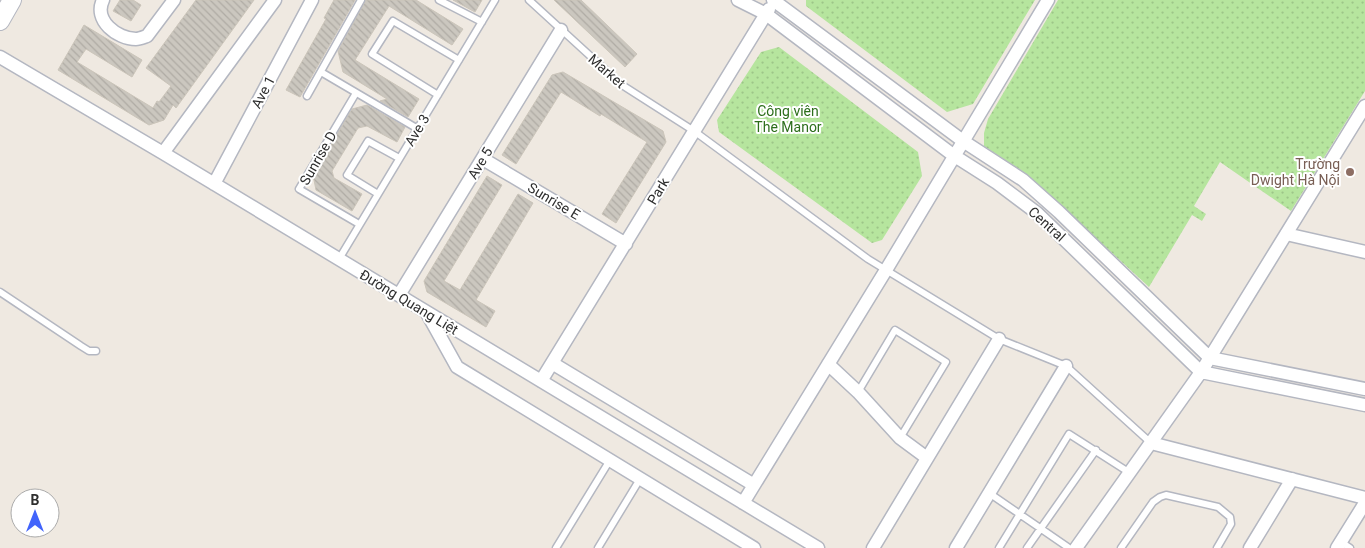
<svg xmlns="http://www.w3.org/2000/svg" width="1365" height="548" font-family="Roboto,sans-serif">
	<defs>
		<pattern id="grass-dots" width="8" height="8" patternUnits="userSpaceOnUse" patternTransform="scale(1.25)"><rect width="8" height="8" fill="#b6e59e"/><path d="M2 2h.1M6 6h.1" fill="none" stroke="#9dc588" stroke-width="1.8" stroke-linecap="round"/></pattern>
		<pattern id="building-back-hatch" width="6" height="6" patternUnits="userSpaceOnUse" patternTransform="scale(1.25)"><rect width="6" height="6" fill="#cbc7bf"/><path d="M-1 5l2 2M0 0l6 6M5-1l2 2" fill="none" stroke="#afaba4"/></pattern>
	</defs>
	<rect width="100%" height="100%" fill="#efe9e1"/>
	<path fill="url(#grass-dots)" d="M806,0H1035L973,104L947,112L806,6Z
		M1058,0H1365V91L1291,211L1220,162L1194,206L1206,214L1202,221L1192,215L1149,287L1025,173L984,146V133L988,119Z
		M779,47L918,152L922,176L882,240L872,243L719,132L717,120L761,52Z"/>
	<path fill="url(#building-back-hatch)" stroke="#cbc5ba" d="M120,0H133L141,5L131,21L113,11Z
		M196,0H254L176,108L173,105L164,120L149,125L58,70L84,25L142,60L132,77L86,49L77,62L153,108L157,101L159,102L171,86L146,68Z
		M334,0H355L300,97L286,90L326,19L324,18Z
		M366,0H416L463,29L452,45L389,6L355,60L419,99L408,117L380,101L387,99L343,72L338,51Z
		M453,0H482L475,12Z
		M554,0H581L637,54L625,67Z
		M563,72L663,131L666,142L616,223L602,214L647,142L601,114L600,116L561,92L516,164L502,155L552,75Z
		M367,105L405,127L397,142L367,126L358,128L332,171L334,178L362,194L352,211L316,190L313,175L352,109Z
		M487,176L502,185L444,281L460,290L518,194L533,203L476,300L495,311L486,327L427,292L424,281Z"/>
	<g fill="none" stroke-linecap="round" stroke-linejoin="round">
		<defs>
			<path id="lane" d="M439,0L482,22
				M529,0L622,85L694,131L868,259L999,339L1066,366L1151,443
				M321,72L418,129
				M356,93L299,189L359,224
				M438,95L372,54L393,21L459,60
				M307,96L361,0
				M378,194L347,175L368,141L399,158
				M339,259L495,0
				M0,292L81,346L89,351H96
				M858,392L895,330L946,362L900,438
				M989,493L1069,548
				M1341,542L1350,548
				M556,548L610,460
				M598,548L640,479
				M999,548L1069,434L1130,473
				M1027,548L1096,450
				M1121,548L1153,502L1160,497L1166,495L1218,507L1230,517L1231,524L1217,548"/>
			<path id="street" d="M103,0C93,20 117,39 136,39C139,39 144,37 147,36L174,0
				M738,0L766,14L953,155L997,183L1037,213L1201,372L1365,405
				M773,0L963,141L1023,180L1059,212L1210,358L1365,389
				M0,57L163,153L818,548
				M163,153L275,0
				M483,159L626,244
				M214,184L312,0
				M1286,234L1365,252
				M399,295L561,30
				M427,313L457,367L754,548
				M552,363L754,485
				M828,364L858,392L900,438L927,458
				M541,381L769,9
				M1151,443L1365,498
				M743,503L886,270L1048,0
				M873,548L999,339
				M956,548L1066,366
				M1076,548L1201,372L1365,106
				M1250,548L1292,479
				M1337,548L1365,503"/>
			<path id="secondary" d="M0,21L12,0"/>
		</defs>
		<use href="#lane" stroke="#b4b7c1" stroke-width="9"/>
		<use href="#street" stroke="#b4b7c1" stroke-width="15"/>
		<use href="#secondary" stroke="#b4b7c1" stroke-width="20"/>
		<use href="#lane" stroke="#fff" stroke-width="6"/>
		<use href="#street" stroke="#fff" stroke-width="12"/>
		<use href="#secondary" stroke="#fff" stroke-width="18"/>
	</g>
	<circle fill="#8d6e63" stroke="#fff" stroke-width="2" cx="1350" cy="172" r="5"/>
	<g text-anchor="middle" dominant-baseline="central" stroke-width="4" stroke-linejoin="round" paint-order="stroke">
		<g font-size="14" fill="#2e2e2e" stroke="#fff">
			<text transform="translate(607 71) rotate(41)">Market</text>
			<text transform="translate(263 92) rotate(-62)">Ave 1</text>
			<text transform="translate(417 130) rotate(-59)">Ave 3</text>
			<text transform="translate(318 158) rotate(-60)">Sunrise D</text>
			<text transform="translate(480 163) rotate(-59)">Ave 5</text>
			<text transform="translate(658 191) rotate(-59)">Park</text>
			<text transform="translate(554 201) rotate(31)">Sunrise E</text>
			<text transform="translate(1047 224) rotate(42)">Central</text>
			<text transform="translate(409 302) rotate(31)">Đường Quang Liệt</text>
		</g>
		<g font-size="14" fill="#2c6e1b" stroke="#fff">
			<text x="788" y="111">Công viên<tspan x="788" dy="16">The Manor</tspan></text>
		</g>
		<g font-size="14" fill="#785e54" stroke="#fff" text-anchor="end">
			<text x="1340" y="164">Trường<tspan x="1340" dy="16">Dwight Hà Nội</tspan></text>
		</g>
	</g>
	<g transform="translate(35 513)"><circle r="24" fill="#ffffff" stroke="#ababab"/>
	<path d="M0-4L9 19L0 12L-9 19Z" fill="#4264fb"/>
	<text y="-8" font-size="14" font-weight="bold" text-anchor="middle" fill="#2e2e2e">B</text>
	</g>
</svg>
